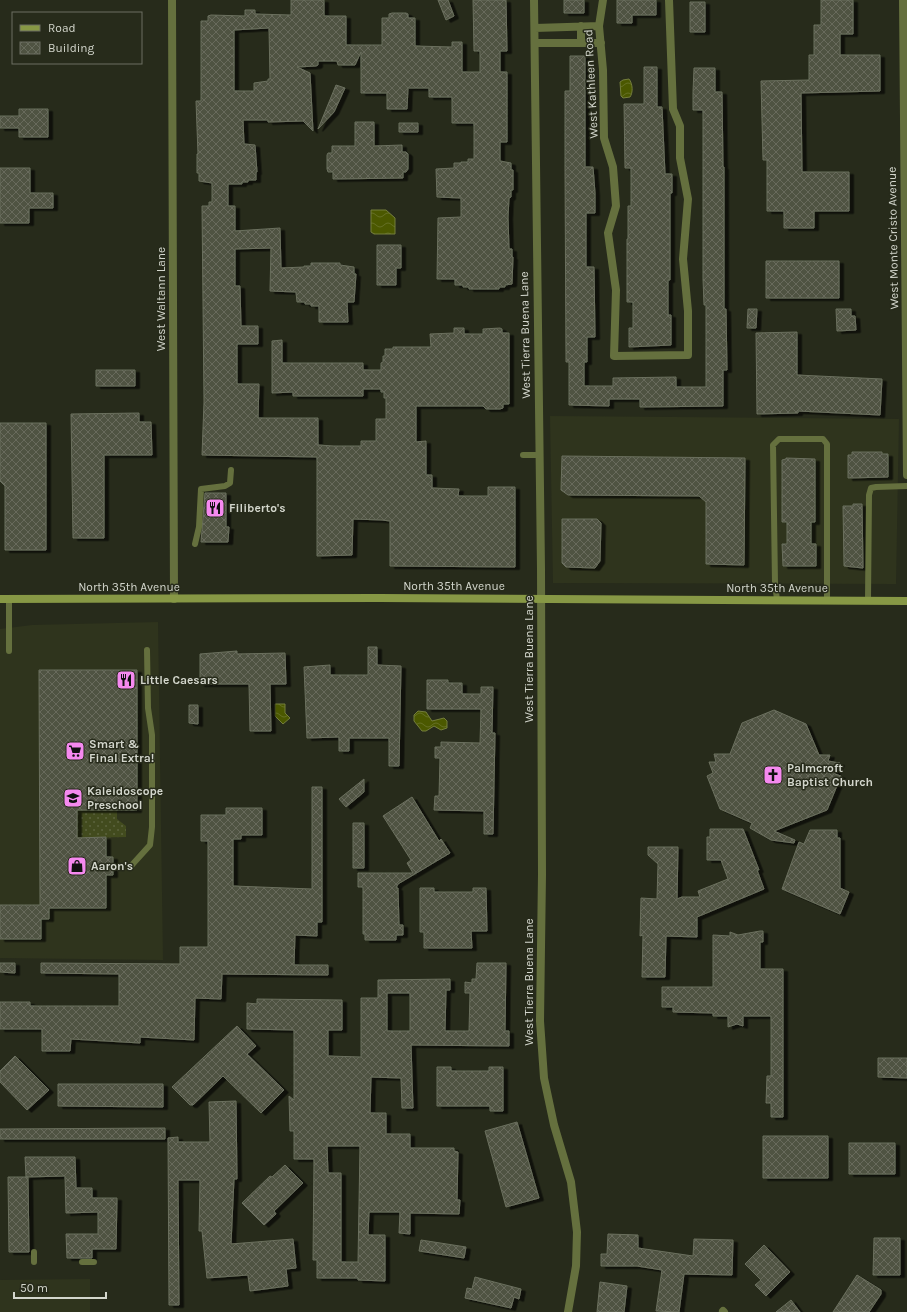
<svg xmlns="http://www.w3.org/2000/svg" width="907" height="1312" font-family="Karla,sans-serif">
	<defs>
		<pattern id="park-dots" width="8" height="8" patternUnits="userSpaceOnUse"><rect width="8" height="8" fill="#424b1e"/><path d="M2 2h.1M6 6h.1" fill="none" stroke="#5c643e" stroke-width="1.8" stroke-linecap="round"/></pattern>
		<pattern id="water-waves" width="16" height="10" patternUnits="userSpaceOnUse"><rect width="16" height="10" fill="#4b5800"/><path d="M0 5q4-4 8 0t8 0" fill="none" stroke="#646f24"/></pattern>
		<pattern id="building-cross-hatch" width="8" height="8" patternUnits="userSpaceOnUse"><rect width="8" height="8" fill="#4f5342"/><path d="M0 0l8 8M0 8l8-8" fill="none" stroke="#676b5c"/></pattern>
		<filter id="shadow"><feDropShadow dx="4.5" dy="2.5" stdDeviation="0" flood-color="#0009"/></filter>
	</defs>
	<rect width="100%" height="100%" fill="#272b1b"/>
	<path fill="#2f341d" d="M550,416L899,419L896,584L553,583Z
		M158,622L163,960L0,958V629L32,625Z
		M90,1279V1312H0V1280Z"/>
	<path fill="url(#park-dots)" d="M77,810H117V819L126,826V837L77,838Z"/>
	<path fill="url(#water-waves)" stroke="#747e3d" d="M629,79C633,84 633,93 630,97L623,98L621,96L620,82L623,80Z
		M371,210H386L395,218V234H374L371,232Z
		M275,704H285V713L290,718L283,724L275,716Z
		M418,711L426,712L432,721L444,718L447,721V728L441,730L434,726L426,731H422L414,721V715Z"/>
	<path fill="url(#building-cross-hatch)" stroke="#6b705e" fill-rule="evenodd" filter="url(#shadow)" d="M291,0H324V16H346V45H382V18H389V14L392,13H406L408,14V18H415V46L452,47V42H462V72H480V51H474L473,0H506L507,51H500V72H507V142H500V161L511,163V170H513V190H511V197L509,198L508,217L509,249H512V257H513L512,284L505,285V287H499V289H469V287H463V285H455V279H437L438,218L461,217V198L437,197L436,169L454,168V163H461V162H468V159H474V123H452V97H429V88H408L407,109H387V93H361V52L355,65H338L337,61H318V65L316,66L297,67L310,73L313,131L303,121L268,122V120H243L244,144L255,145L257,172H256V180H248V182H242V184H228V206H235V231L280,228L281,268L304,267V266H311V263H340V265L354,267V274H356L354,302H347L348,322H319V306H311V304H305V302H297L296,292L270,291L271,248L235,249V286H240L241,326H258V344H237V384H259L258,418H318V445L334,446H361V441H376V419H386V398H384V392H381V389H363V396H293V392L272,393V341L282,340V363H363V370H381V363L383,362V356H385V349H393V347H431L430,334L454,333V328H464V334H483V329L500,328L502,329V333H509V404H503V408L500,409H486L483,406H416V442L426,441V475H432V488L459,489L458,496H488V487H515V567L390,566V521L382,520L353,519L352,555L317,556V457L202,455L204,402L202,206H209V202H212V183L199,181V173H197V154H198L196,101H201V21H208V16L211,15L245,16V10H255V14L291,15ZM269,28L270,79H268V81L254,83V91H234V30Z
		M438,0H448L454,16L446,20Z
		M564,0H584V13H564Z
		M617,0H656V15H632V23H617Z
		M821,0H853V34H840V55H880V91L801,93L802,172H849V211H814V228H784V211H767V160H763L761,81L809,80V55H814V25H821Z
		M690,2H705V32H690Z
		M570,56H585V167H593L595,193V213H586V267H594L595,337H587V362H584V386H613V378L676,377V387H706V305H704L703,279V110H693V92L694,68H715V92H722L723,167H724V309H726L727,370H723V406L640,407V399H609V406L569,405V362H566L565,167V91H570Z
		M644,67H657V107H662L665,174H672V193H670V280H668V315H671V345L629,347V328H633V302H627V239H628V206H631V168H625L624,104H644Z
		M336,85L345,88L334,112L318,129Z
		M19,109H48V137H19V128H0V116H19Z
		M355,122H374V146L402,145V152H406L408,154V169L406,172H403V178L333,179V172H328L327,169V155L328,153H332V146H355Z
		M399,123H418V132H399Z
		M0,168H30V193H53V208H29V223H0Z
		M377,245H401V268H396V285H377Z
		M766,261H839V298H766Z
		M748,309H757L756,328H747Z
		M836,309H851V316H855L856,330L837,331Z
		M797,332V375L882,379L880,415L798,411V413L757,414L756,333Z
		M96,370H135V386H96Z
		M139,413V422H151L152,455H104V538H73L71,414Z
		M0,423H46V550H5V486L0,481Z
		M852,452H882V454H888V477L848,478V455H852Z
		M562,456L745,458L744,565L706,564V502L699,496L568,495L561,490Z
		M786,458L815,459V522H811V544H816V566H783L782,544H787V522H782V460L786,459Z
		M205,493H226V527H229L228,542H201Z
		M853,504H862L863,568L844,566L843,506H853Z
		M562,519H597L601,523L600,561L595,568L566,567L562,563Z
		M368,647H377V665L401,666L399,766H389V738H349V751H339V737L307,738L304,667L330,665V675H368Z
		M237,651V654L285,653L286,684H270L271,731H250L249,684H200V654Z
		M39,670H137V810H77V838L106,837V857H113V875H106V908H49V919H41V939H0V905H40Z
		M427,680H448V683H462V694H481V687H493L492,733H495L493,834H484V811L434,810L435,796H439L440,758H435V747H441V742L480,743L481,709H427Z
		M189,705H198V724L189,723Z
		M774,710L806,724L819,755H830L828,761L840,763L835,774L841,776L827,810L774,831L795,840L794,843L771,840L750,828L752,823L720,809L707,776L713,773L709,762H716L714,754H730L742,723Z
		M364,779V792L346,807L339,799Z
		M312,787H322V922H317V936L295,935L294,965H328V975L222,974L221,999L195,998L194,1040L140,1037V1043L71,1039L70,1051H42V1029H0V1002H30V1006H119V974L41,973V963L180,964V947H208V841H201V815H226V808H262V835H241V839H233V886L312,889Z
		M412,797L439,841L441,839L450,853L398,884L396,888H398L399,925H403V935H396V940H365V934H363V887H358V873H413L407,863L411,860L383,816Z
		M353,823H364V868H353Z
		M710,829H743L759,870H757L764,889L697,917V937L666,936L665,977H642L643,935L640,936L641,898L657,899L658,864L648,855V847H678L677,899L682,897H700L698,891L728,879L721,860H707V837H710Z
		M810,830H837V838H840V888L849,892L840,914L782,889L799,842L804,844Z
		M420,888H434V892H473V888H486L487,931H471L472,948H424V932H420Z
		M760,931H763V942H760V969H783V1117H771V1103H766L767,1076H771V1016H743V1026L737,1024L728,1027V1016H713V1013L673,1012V1007H662V987H713V935L730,936V932L738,935Z
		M0,963H15V973L0,972Z
		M477,963H506L505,1031H509V1046L411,1045L413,1108H402L401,1078L371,1077L370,1113H386V1134H410V1148H454V1151L458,1152L457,1200H460L459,1214L410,1213V1234L399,1233L400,1212H369L368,1235H385V1281L358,1280V1278H317V1260H313L314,1159H294V1131H290L289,1096L294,1100V1030L247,1029V1003L257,1004V999L342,1000V1030H328V1056L361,1057V998H378V980L450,979V990H446L445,1031H469L470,993H465V982L472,983V979H476ZM387,993H410V1031H387ZM327,1146H360L358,1262H341V1173H328Z
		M237,1026L256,1046L247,1054L284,1090L261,1113L223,1076L193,1105H190L172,1087Z
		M15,1056L49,1090L27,1110L0,1082V1071Z
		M878,1058H907V1078L878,1077Z
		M437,1067H451V1071H489V1067H503V1111H490V1106H437Z
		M58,1084H163V1107L58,1106Z
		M236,1101L237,1179H234L231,1244L293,1239L296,1268L286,1269L288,1286L250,1291L248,1275L207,1278L202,1231H199L200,1180H178L179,1305H169L168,1138L178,1137V1142H210L209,1102Z
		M517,1122L539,1198L506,1207L485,1131Z
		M165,1128V1139H0V1129Z
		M763,1136H828V1178H763Z
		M849,1143H895V1174H849Z
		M25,1157H75L76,1188H92V1198H117L116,1249H92V1258H67L66,1234H98V1212L66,1213L65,1176L26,1177Z
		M285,1165L303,1183L274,1211L276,1214L264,1225L242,1203L270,1176L272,1177Z
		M8,1177H28L29,1252H9Z
		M608,1234L638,1235V1248L693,1256L694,1239L733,1240L732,1275L684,1274L679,1312L656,1311L662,1270L637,1266H601V1254H607Z
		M874,1238H900V1275H873Z
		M421,1240L466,1247L464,1258L419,1251Z
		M764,1245L790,1272L766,1296L755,1285L761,1280L745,1264Z
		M857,1275L881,1290V1294L869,1312H833Z
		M475,1277L521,1289L519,1299L514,1297L511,1308L465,1298L467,1288L472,1289Z
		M600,1282L627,1286L624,1312H597Z
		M791,1300L800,1312H776Z"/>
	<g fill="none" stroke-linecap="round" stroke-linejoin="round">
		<path stroke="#65703e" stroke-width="6" d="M523,455H539
			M195,544L199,527L201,489L225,486L230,483L231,470
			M777,600L775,583L773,445L779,439H823L827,444V600
			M868,600L869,495L871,488L876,487L907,486
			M9,651V599
			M131,866L150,845L152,827V735L148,708L147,650
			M34,1252V1262
			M82,1262H94"/>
		<path stroke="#65703e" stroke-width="8" d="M172,0L174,599
			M534,0L541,569L542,874L540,1021L544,1078L554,1125L571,1182L577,1232L576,1266L568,1312
			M603,0L599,26L603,70L604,138L613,167L616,206L608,233L616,290L614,356L688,355V311L683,259L688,199L680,158V126L673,109L669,0
			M903,0L907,475
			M581,26V43
			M535,28L599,26
			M535,43H601
			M723,1311L724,1312"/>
		<path stroke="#879845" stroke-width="8" d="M0,599L379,598L907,601"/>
	</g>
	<defs>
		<symbol id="restaurant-square" viewBox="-11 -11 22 22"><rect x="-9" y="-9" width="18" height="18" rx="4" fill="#f589ef" stroke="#272b1b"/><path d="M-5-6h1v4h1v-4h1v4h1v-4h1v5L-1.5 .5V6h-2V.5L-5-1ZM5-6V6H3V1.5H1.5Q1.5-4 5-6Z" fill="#111"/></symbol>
		<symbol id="supermarket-square" viewBox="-11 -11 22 22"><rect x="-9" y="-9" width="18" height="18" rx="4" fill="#f589ef" stroke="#272b1b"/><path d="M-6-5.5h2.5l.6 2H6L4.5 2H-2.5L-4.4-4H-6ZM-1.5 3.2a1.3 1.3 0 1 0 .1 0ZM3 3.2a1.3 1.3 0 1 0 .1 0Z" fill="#111"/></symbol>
		<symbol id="church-square" viewBox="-11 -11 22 22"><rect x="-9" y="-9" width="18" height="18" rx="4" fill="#f589ef" stroke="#272b1b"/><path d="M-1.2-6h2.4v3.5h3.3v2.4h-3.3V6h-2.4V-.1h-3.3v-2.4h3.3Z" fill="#111"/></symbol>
		<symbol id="school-square" viewBox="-11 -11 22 22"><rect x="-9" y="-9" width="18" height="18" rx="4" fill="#f589ef" stroke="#272b1b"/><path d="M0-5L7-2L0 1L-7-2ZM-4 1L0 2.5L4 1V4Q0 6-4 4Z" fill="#111"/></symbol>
		<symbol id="shop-square" viewBox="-11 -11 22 22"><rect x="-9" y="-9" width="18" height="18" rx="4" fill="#f589ef" stroke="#272b1b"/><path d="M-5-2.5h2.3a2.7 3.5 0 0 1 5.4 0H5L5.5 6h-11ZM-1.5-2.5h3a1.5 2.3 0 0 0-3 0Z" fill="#111"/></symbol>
	</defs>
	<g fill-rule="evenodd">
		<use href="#restaurant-square" x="204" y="497" width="22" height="22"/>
		<use href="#restaurant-square" x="115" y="669" width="22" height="22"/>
		<use href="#supermarket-square" x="64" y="740" width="22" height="22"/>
		<use href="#church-square" x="762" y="764" width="22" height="22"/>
		<use href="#school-square" x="62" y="787" width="22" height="22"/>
		<use href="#shop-square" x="66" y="855" width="22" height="22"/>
	</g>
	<g text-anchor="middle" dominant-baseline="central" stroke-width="3" stroke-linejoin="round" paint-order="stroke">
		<g font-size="12" fill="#d3d6cc" stroke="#272b1b">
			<text transform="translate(591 84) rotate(-93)">West Kathleen Road</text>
			<text transform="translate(893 238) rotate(-91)">West Monte Cristo Avenue</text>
			<text transform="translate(161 299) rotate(-90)">West Waltann Lane</text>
			<text transform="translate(525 335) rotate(-91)">West Tierra Buena Lane</text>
			<text x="454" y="586">North 35th Avenue</text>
			<text x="129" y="587">North 35th Avenue</text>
			<text x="777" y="588">North 35th Avenue</text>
			<text transform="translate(529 659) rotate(-90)">West Tierra Buena Lane</text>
			<text transform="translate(529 982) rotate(-90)">West Tierra Buena Lane</text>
		</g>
		<g font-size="12" font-weight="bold" fill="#d3d6cc" stroke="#272b1b" text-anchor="start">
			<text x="229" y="508">Filiberto's</text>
			<text x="140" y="680">Little Caesars</text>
			<text x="89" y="744">Smart &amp;<tspan x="89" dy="14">Final Extra!</tspan></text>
			<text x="787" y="768">Palmcroft<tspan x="787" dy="14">Baptist Church</tspan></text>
			<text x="87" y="791">Kaleidoscope<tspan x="87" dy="14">Preschool</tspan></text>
			<text x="91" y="866">Aaron's</text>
		</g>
	</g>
	<rect x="12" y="12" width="130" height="52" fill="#272b1b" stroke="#6c6f62"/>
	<rect x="20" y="25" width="20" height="6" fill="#879845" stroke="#6c6f62"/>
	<text x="48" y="32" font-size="12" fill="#d3d6cc">Road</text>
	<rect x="20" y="42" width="20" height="12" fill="url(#building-cross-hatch)" stroke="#6c6f62"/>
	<text x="48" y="52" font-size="12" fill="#d3d6cc">Building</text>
	<path d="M14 1292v6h92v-6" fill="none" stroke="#d3d6cc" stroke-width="2"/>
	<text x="20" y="1292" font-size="12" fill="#d3d6cc" stroke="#272b1b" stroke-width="3" paint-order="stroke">50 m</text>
</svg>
